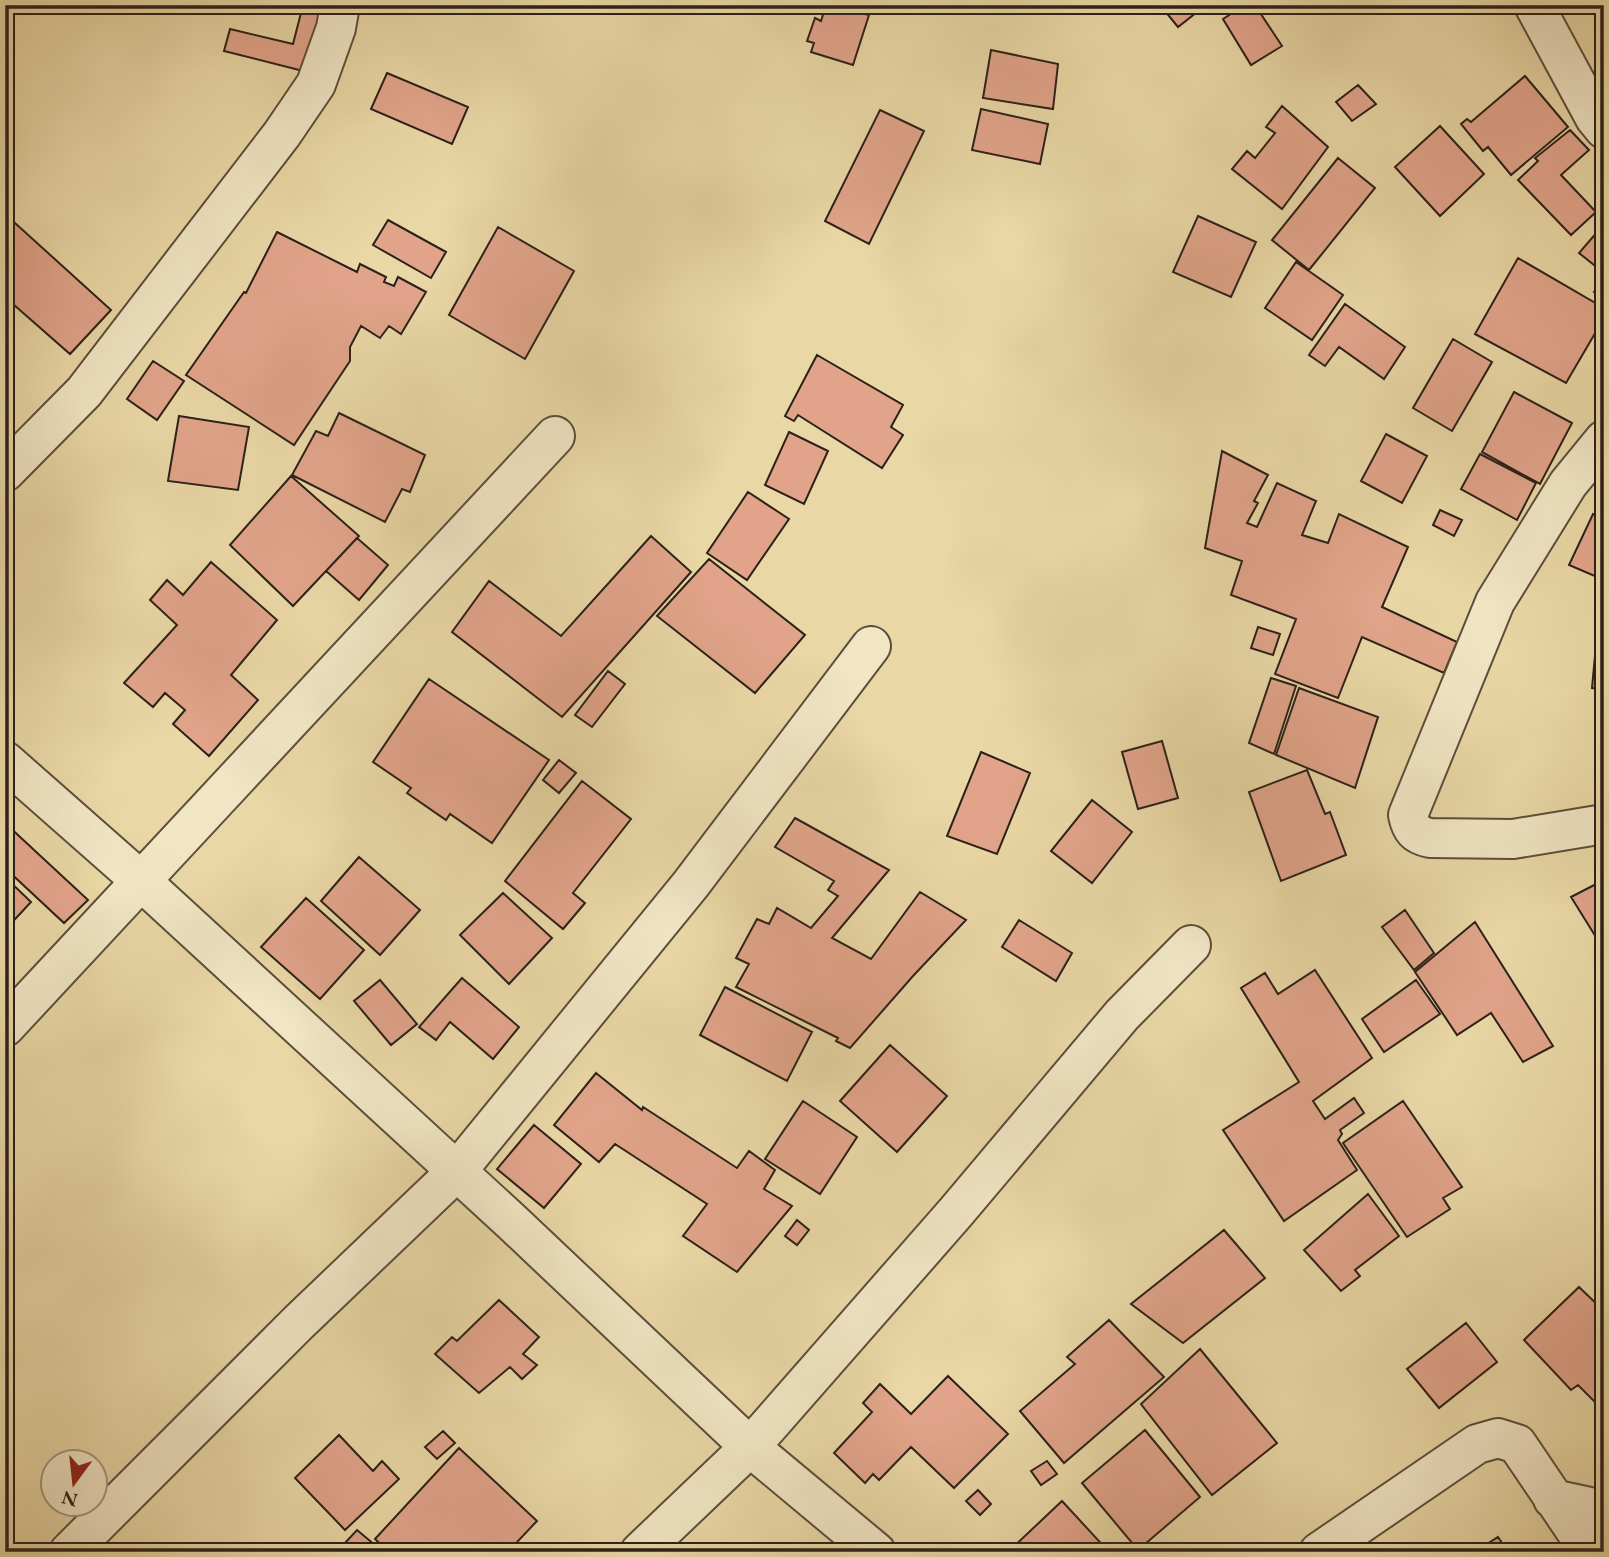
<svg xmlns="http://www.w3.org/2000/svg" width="1609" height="1557" font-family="'EB Garamond',serif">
	<rect width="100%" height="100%" fill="#e9d7a5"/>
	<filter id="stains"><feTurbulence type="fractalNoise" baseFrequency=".00286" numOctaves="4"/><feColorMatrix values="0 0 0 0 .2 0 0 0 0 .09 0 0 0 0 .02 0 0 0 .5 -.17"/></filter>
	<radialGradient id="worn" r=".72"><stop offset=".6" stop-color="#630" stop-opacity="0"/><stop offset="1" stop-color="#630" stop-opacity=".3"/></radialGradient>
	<path fill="#e1a48a" stroke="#2c2118" stroke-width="2" d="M303,5H329L311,73L224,51L230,29L293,44Z
		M826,5L869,15L853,65L811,52L814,43L807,41L815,18L821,21Z
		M1160,5H1206L1178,27Z
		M1245,5H1255L1282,46L1251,65L1223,19Z
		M991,50L1058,64L1053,109L983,98Z
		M1604,63V95L1588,77Z
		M387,73L468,107L452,144L371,109Z
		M1525,76L1568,127L1511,175L1488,147L1483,151L1461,124L1467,119L1471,122Z
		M1358,85L1376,104L1352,121L1336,102Z
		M1282,106L1328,147L1282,209L1232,169L1247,151L1255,158L1275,133L1266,127Z
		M981,109L1048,124L1040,164L972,150Z
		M880,110L924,131L869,244L825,221Z
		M1440,126L1484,174L1440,216L1395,167Z
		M1570,130L1589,150L1561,175L1596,212L1571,235L1518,180L1538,161L1535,158Z
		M1338,158L1375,188L1309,270L1272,240Z
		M5,214L111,310L70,354L5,297Z
		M1198,216L1256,242L1231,297L1173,272Z
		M388,220L446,252L431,278L373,245Z
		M1604,224V273L1579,253Z
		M498,227L574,271L525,359L449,315Z
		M277,232L357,272L360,264L386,277L384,282L394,286L398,277L426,292L401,334L389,326L380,338L361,326L350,347V361L294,445L186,375L244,292L246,293Z
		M1518,258L1604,308V318L1566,383L1475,334Z
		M1296,262L1343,295L1312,340L1265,308Z
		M1604,277V298L1594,292Z
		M1345,304L1405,347L1384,379L1339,347L1325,366L1309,355Z
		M1453,339L1492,362L1452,431L1413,408Z
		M817,355L903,405L891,427L903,435L882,468L798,415L794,421L785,416Z
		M153,361L184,381L157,420L127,399Z
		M1514,392L1572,423L1540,484L1482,452Z
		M339,413L425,455L410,492L402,489L385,522L292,475L316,431L328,436Z
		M179,416L249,427L238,490L168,481Z
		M789,432L828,451L804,504L765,485Z
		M1386,434L1427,456L1402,503L1361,481Z
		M1222,451L1268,475L1254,501L1258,503L1247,523L1257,527L1277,483L1316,501L1302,535L1328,543L1339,514L1408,547L1382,607L1457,642L1444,673L1362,637L1338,698L1275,674L1296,619L1231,595L1242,561L1205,548Z
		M1480,454L1536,483L1517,520L1461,489Z
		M291,476L359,536L293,606L230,545Z
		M748,492L789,519L747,580L707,553Z
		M1440,510L1462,520L1454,536L1433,525Z
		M1593,514L1604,519V580L1569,565Z
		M651,536L691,572L562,717L452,632L489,581L561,636Z
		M357,538L388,565L359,600L326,571Z
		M709,559L805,635L755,693L657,616Z
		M211,562L277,620L231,675L258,700L209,756L173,724L185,710L165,693L153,707L124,683L177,625L150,600L167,580L183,595Z
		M1600,602L1604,603V689L1592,688Z
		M1258,627L1280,634L1273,655L1251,648Z
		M608,671L625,684L592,727L575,715Z
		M1271,678L1296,686L1274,754L1249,743Z
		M429,679L549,760L492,843L450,814L446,820L407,793L411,788L373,762Z
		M1299,688L1378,717L1355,788L1276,755Z
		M1162,741L1178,798L1138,809L1122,752Z
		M981,752L1030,773L997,854L947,836Z
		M559,760L576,773L559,793L543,780Z
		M1307,770L1325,814L1330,812L1346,855L1281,881L1249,792Z
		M582,781L631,819L573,893L585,903L563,929L505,881Z
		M1092,800L1132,832L1092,883L1051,851Z
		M795,818L889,870L832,938L871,959L920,892L966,920L913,976L850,1048L836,1041L838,1038L736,987L749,964L736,958L757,919L769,924L777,908L811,928L838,896L828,890L834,881L775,847Z
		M5,823L88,900L64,923L5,868Z
		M359,857L420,910L380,955L321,901Z
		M5,877L31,902L5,930Z
		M1604,880V950L1571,897Z
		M503,893L552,938L509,984L460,935Z
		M306,898L364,950L320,999L261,947Z
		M1405,910L1434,953L1414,970L1382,927Z
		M1019,920L1072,953L1056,981L1002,947Z
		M1475,922L1553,1046L1523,1062L1491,1013L1457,1035L1415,972Z
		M1315,970L1372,1058L1313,1101L1325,1119L1354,1098L1364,1113L1340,1130L1342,1134L1338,1140L1357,1170L1284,1221L1223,1130L1299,1082L1241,988L1265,973L1278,994Z
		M462,978L519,1027L493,1059L450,1022L436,1040L419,1027Z
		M380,980L417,1024L391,1045L354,1001Z
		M1416,980L1440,1014L1384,1052L1362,1019Z
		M725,987L812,1032L787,1081L700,1035Z
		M890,1045L947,1096L897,1152L840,1101Z
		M596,1073L642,1110L643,1107L737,1168L749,1151L775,1170L764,1189L792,1206L737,1272L683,1236L707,1204L615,1144L599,1162L554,1125Z
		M803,1101L857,1137L820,1194L765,1159Z
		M1403,1101L1462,1187L1443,1198L1450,1209L1407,1237L1343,1143Z
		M534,1125L581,1164L544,1208L497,1169Z
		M1368,1194L1399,1236L1355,1270L1360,1276L1341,1291L1304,1250Z
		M797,1220L809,1230L797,1245L785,1236Z
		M1224,1230L1265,1278L1183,1343L1131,1304Z
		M1579,1287L1604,1311V1411L1578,1385L1571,1390L1524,1340Z
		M499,1300L539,1337L523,1354L537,1365L522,1379L510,1367L479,1393L435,1354L452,1337L457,1341Z
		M1109,1320L1164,1377L1064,1463L1020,1411L1075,1364L1067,1357Z
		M1466,1323L1497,1362L1439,1408L1407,1369Z
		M1200,1349L1277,1443L1212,1495L1141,1404Z
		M948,1376L1008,1434L954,1488L911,1447L879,1480L873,1474L865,1483L834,1453L872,1412L863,1403L880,1384L911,1414Z
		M1145,1430L1200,1497L1138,1550L1082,1483Z
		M443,1431L455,1443L437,1459L425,1447Z
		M339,1435L373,1471L382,1461L399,1479L345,1530L295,1478Z
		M459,1448L537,1521L517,1542L525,1548L522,1552H389L375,1539Z
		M1047,1461L1057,1474L1041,1485L1031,1471Z
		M978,1490L991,1504L980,1515L966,1501Z
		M1062,1501L1109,1552H1008Z
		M357,1530L375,1545L369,1552H353L344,1544Z
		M1498,1537L1508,1552H1475Z"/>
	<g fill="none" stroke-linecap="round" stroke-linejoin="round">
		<defs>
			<path id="minor" d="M1534,5L1595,118L1604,129
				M1604,440L1568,484L1495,602L1408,815C1411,830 1416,835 1430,838L1513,839L1604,824
				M5,472L84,392L282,134L316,84L336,28L340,5
				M5,761L140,880L512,1222L750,1447L876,1552
				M5,1027L555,436
				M1553,1499L1604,1510
				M69,1552L299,1322L457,1171L691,884L871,646
				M640,1552L750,1447L956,1212L1122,1015L1191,945
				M1319,1552L1477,1444L1498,1438L1517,1444L1590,1552"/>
		</defs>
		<use href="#minor" stroke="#5b4e3b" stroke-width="42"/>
		<use href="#minor" stroke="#f1e5c4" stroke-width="38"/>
	</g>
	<rect width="1609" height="1557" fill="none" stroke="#e9d7a5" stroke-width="28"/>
	<rect x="7" y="7" width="1595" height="1543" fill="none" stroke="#2c2118" stroke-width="3.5"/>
	<rect x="14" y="14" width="1581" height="1529" fill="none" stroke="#2c2118" stroke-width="2"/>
	<g transform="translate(74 1483) rotate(195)"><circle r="33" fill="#f1e5c4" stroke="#a2977f" stroke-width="2"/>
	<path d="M0-5L12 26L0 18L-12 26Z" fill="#8f2418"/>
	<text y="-10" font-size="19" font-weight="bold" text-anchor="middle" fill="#2c2118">N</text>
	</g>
	<rect width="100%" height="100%" filter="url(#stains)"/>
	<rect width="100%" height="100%" fill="url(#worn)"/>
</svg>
